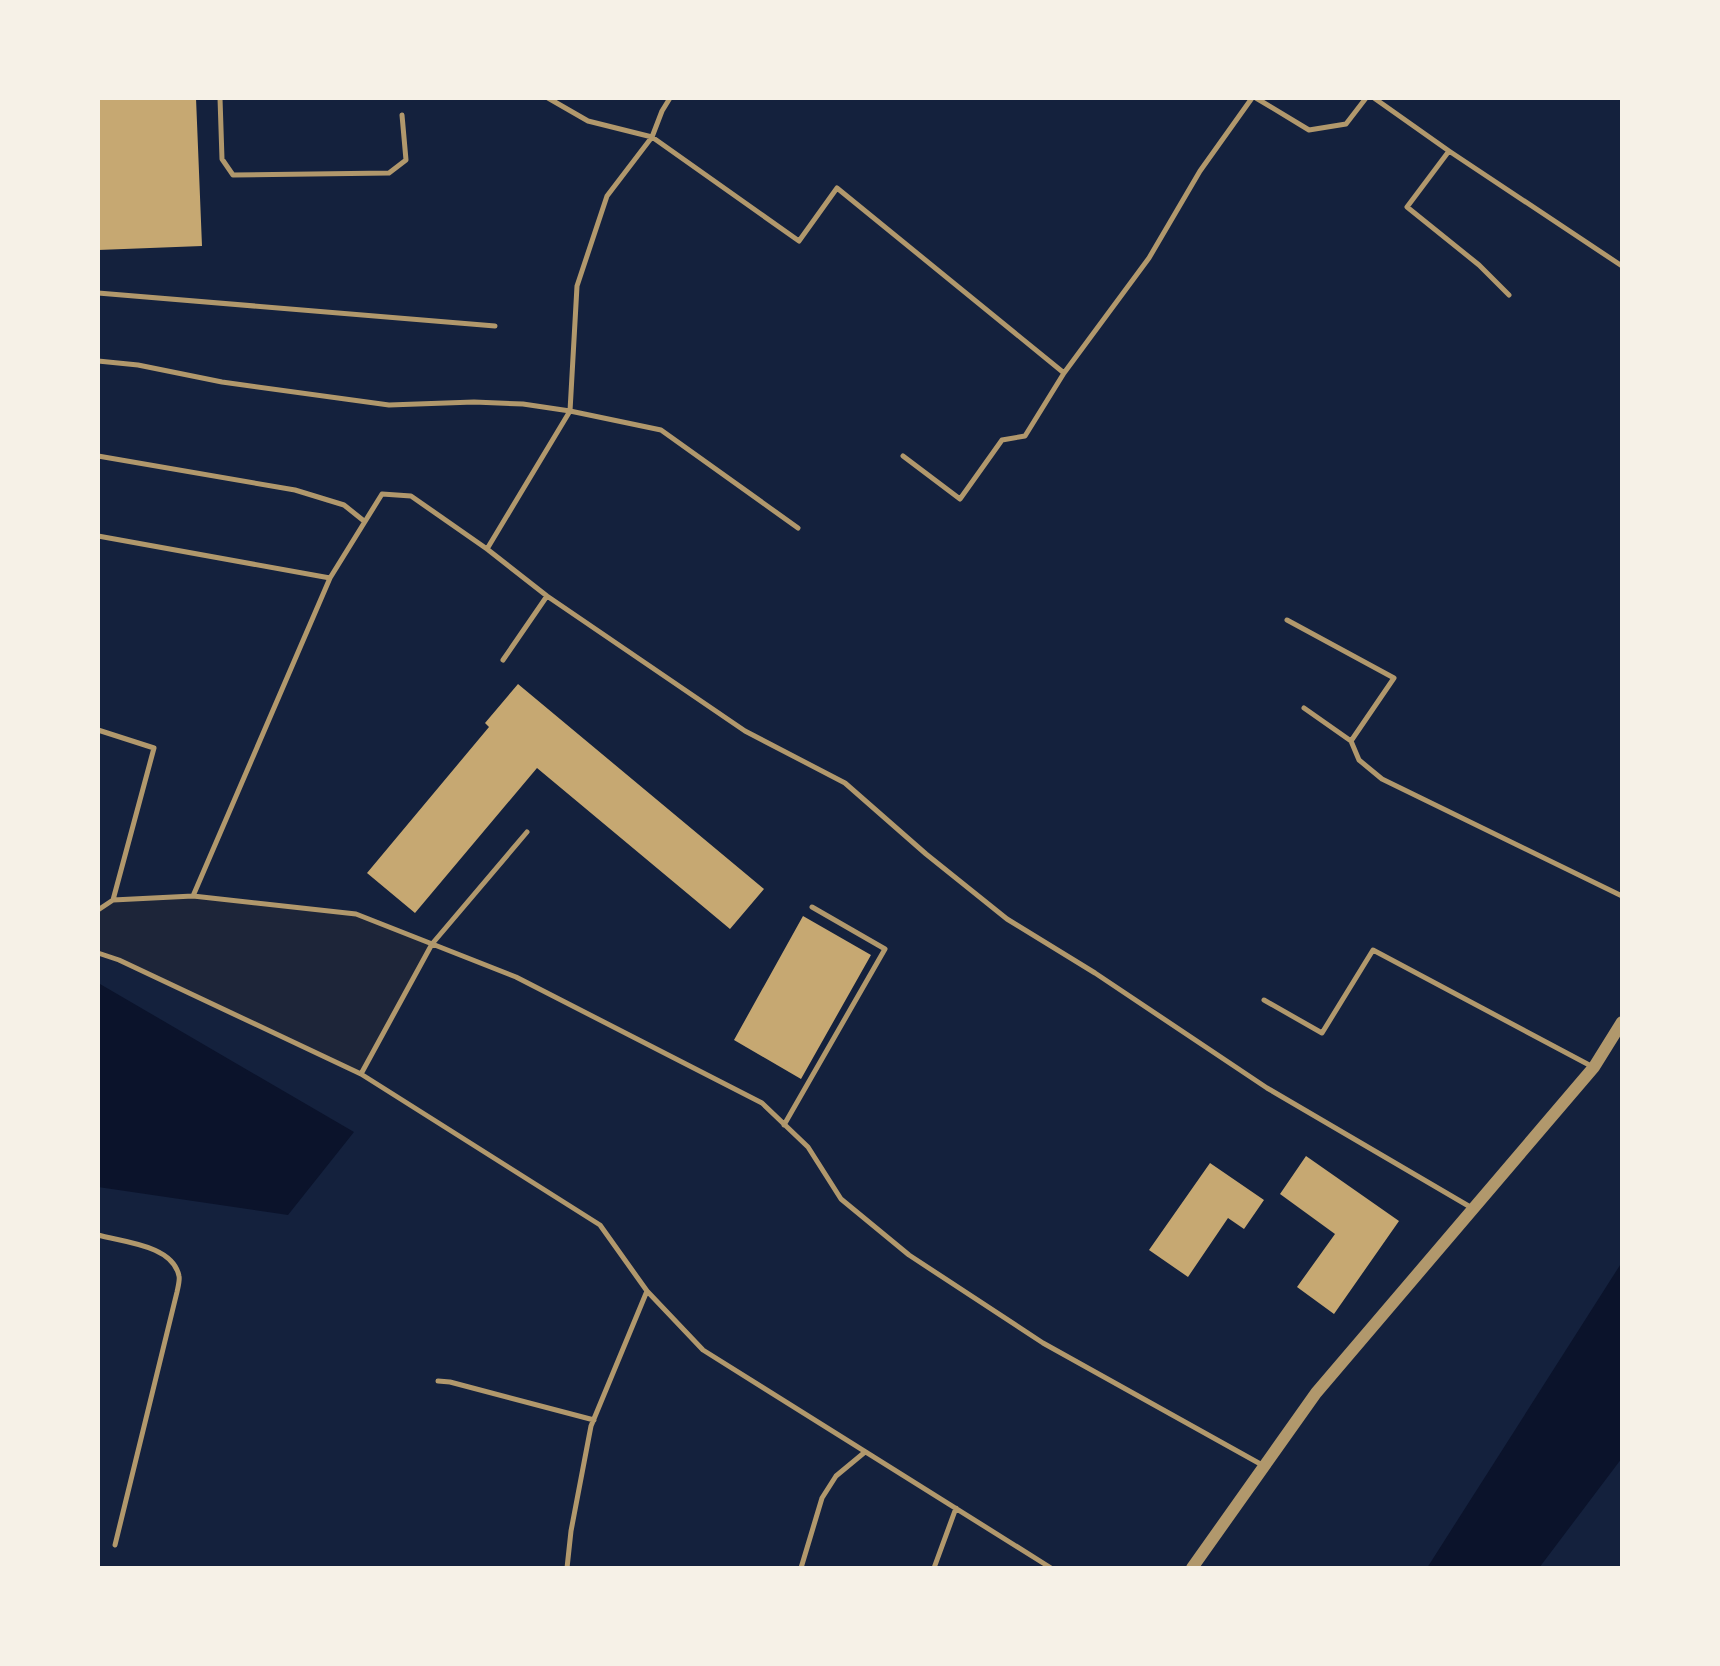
<svg xmlns="http://www.w3.org/2000/svg" width="1720" height="1666" font-family="'Fira Sans',sans-serif">
	<rect width="100%" height="100%" fill="#14213d"/>
	<path fill="#1d2539" d="M193,896L356,914L432,944L361,1074L98,953V910L113,900Z"/>
	<path fill="#0b132b" d="M100,984L354,1132L288,1215L98,1187V986Z
		M1622,1262V1458L1539,1568H1427Z"/>
	<path fill="#c6a872" d="M98,98H196L202,246L98,250Z
		M518,684L764,889L730,929L537,768L415,913L367,873L489,727L485,723Z
		M803,916L871,955L801,1079L734,1040Z
		M1306,1156L1399,1221L1334,1314L1297,1287L1335,1234L1280,1194Z
		M1210,1163L1264,1200L1244,1229L1228,1218L1188,1277L1149,1250Z"/>
	<g fill="none" stroke-linecap="round" stroke-linejoin="round">
		<path stroke="#b1986c" stroke-width="5" d="M220,98L222,159L233,175L389,173L406,160L402,115
			M548,98L588,121L652,137L799,241L837,188L1064,373
			M1256,98L1309,130L1346,124L1366,98
			M1374,98L1449,151L1622,266
			M1449,151L1407,207L1479,265L1509,295
			M98,293L495,326
			M98,361L138,365L222,382L389,405L474,402L523,404L570,411L661,430L798,528
			M98,456L295,490L344,505L364,521
			M903,456L960,499L1002,440L1025,436L1064,373L1149,258L1200,171L1252,98
			M98,536L330,578
			M487,549L570,411L577,286L607,196L652,137L662,111L670,98
			M1287,620L1394,678L1351,741
			M503,660L547,596
			M1304,708L1351,741L1359,760L1382,779L1622,896
			M98,730L154,748L113,900
			M193,896L330,578L382,494L411,496L487,549L547,596L745,731L845,783L926,854L1007,919L1095,973L1267,1088L1472,1208
			M98,910L113,900L193,896L356,914L516,977L762,1103L808,1147L841,1199L909,1255L1043,1343L1264,1466
			M98,953L119,960L361,1074L600,1225L647,1291L703,1350L1051,1568
			M1264,1000L1322,1033L1373,950L1593,1067
			M361,1074L432,944L527,832
			M784,1125L885,949L812,907
			M98,1235C123,1242 173,1245 179,1276C180,1280 178,1287 177,1292L115,1545
			M438,1381L450,1382L594,1420
			M567,1568L571,1531L591,1426L647,1291
			M801,1568L822,1498L836,1476L865,1452
			M934,1568L956,1508"/>
		<path stroke="#b1986c" stroke-width="12" d="M1192,1568L1316,1393L1594,1067L1622,1022"/>
	</g>
	<rect width="1720" height="1666" fill="none" stroke="#f6f1e7" stroke-width="200"/>
</svg>
